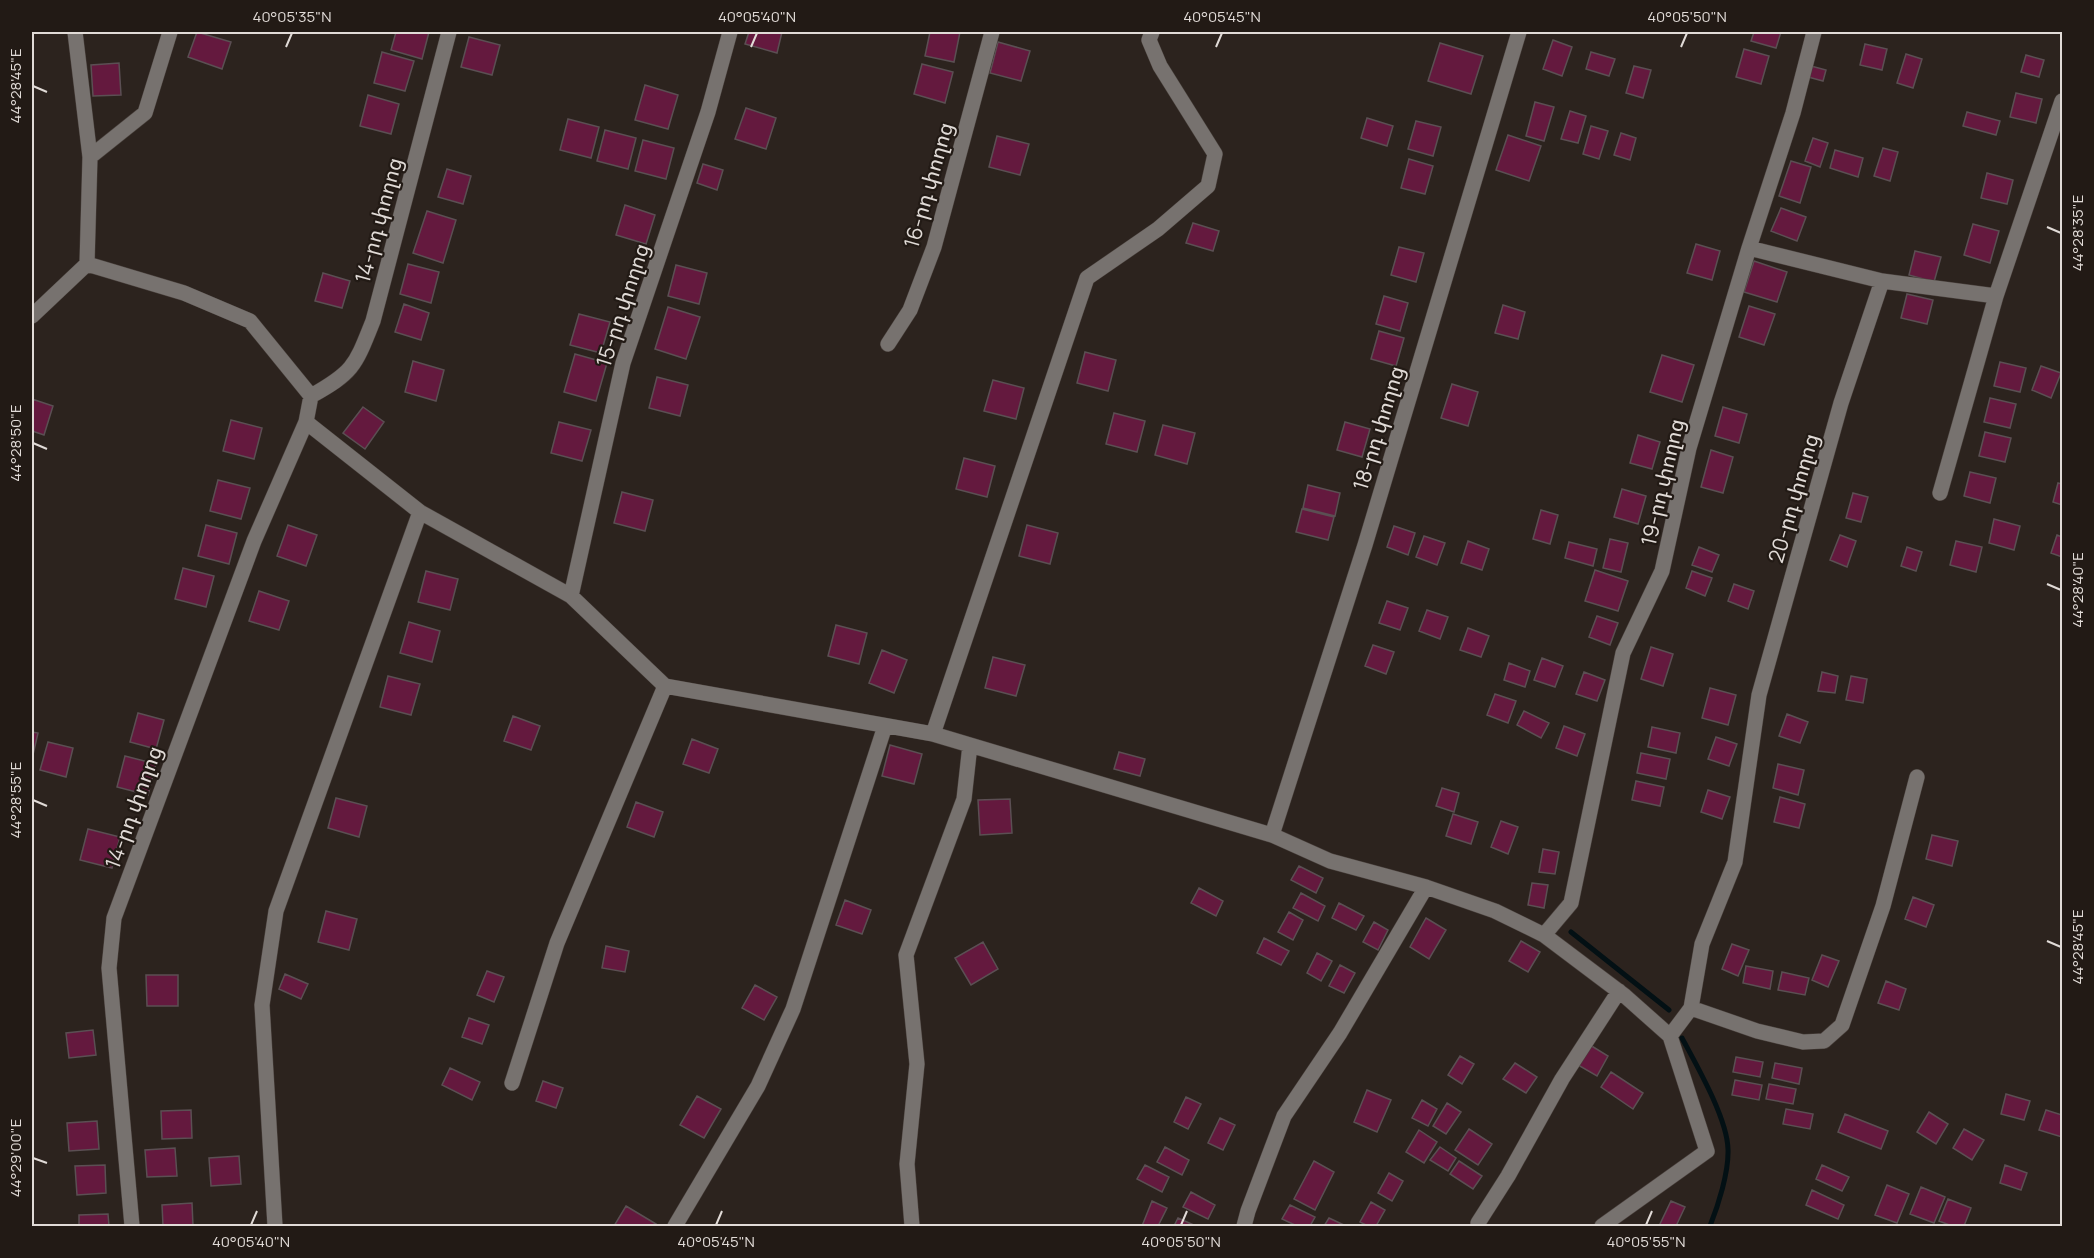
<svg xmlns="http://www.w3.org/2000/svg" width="2094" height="1258" font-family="Manrope,'Noto Sans Armenian',sans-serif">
	<rect width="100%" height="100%" fill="#2c231e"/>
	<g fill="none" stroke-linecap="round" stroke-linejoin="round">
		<path stroke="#031014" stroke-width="5" d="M1571,932L1669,1010
			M1682,1038C1697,1066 1727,1118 1728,1149C1729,1172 1718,1206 1710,1226"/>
	</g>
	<path fill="#64193e" stroke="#5b4f53" stroke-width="1.5" d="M197,32L231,42L222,69L188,57Z
		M396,32H429L422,59L391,50Z
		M749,32H782L777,53L745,44Z
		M930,32H960L954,62L925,56Z
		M1754,32H1781L1776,48L1751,41Z
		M469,37L500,45L492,75L461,67Z
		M1553,40L1572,47L1562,76L1543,69Z
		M998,42L1030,51L1021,81L990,73Z
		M1440,43L1483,56L1471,94L1428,81Z
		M1865,44L1887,49L1882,70L1860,65Z
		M1744,49L1769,56L1761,84L1736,77Z
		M382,52L414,61L405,91L374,83Z
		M1591,52L1615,59L1609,76L1586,69Z
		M1906,54L1922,59L1913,88L1897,83Z
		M2026,55L2044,60L2039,77L2021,72Z
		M119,63L121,95L93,96L91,65Z
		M922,64L953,72L945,103L914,94Z
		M1634,66L1651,70L1643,98L1626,93Z
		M1811,66L1826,70L1823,81L1808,77Z
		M645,85L678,95L668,129L635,120Z
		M2016,93L2042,99L2036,123L2010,117Z
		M368,95L399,104L391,134L360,126Z
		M1535,102L1554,107L1544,141L1526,136Z
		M746,108L776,118L766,149L735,139Z
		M1570,111L1586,116L1578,143L1561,139Z
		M1967,112L2000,121L1996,135L1963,126Z
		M1367,118L1393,126L1387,146L1361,138Z
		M568,119L599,127L591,158L560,150Z
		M1416,121L1441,127L1433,156L1408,149Z
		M1591,126L1608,131L1599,159L1583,154Z
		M605,130L636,138L628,169L597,161Z
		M1621,133L1636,138L1630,160L1614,155Z
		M1508,135L1541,146L1529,181L1496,170Z
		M997,136L1029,144L1020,175L989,167Z
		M1813,138L1828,143L1820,167L1805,161Z
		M643,140L674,148L666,179L635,171Z
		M1883,148L1898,152L1890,181L1874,176Z
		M1835,150L1863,158L1858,177L1830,168Z
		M1409,159L1433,166L1425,194L1401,188Z
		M1791,161L1811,167L1800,203L1779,196Z
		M703,164L723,170L717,190L697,183Z
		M447,169L471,176L463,204L438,197Z
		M1987,173L2013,180L2007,204L1981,198Z
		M625,205L655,215L646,244L616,235Z
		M1781,208L1806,217L1797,241L1771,231Z
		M427,211L456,220L443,263L413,253Z
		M1193,223L1219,231L1213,251L1186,243Z
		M1973,224L1999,231L1990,263L1964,255Z
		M1696,244L1720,251L1712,280L1687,273Z
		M1399,247L1424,253L1416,282L1391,275Z
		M1915,251L1941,257L1934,282L1909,275Z
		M1754,261L1787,272L1777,302L1744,292Z
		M408,264L439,272L431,303L400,294Z
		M676,265L707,273L699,304L668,296Z
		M323,273L350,281L342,308L315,301Z
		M1907,294L1933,300L1927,324L1901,318Z
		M1384,296L1408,303L1400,331L1376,324Z
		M404,304L429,313L421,340L395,332Z
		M1503,305L1525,312L1518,339L1495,333Z
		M1749,306L1775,314L1764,345L1739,337Z
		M668,307L700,317L686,359L655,349Z
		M579,314L610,322L601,353L570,345Z
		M1379,331L1404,338L1396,366L1371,359Z
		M1085,352L1116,360L1108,391L1077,383Z
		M575,354L607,363L596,401L564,392Z
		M1662,355L1694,365L1682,402L1650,392Z
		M413,361L444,370L436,401L405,392Z
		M2000,362L2026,368L2020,392L1994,386Z
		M2041,366L2061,373L2051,398L2032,390Z
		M657,377L688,385L680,416L649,408Z
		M993,380L1024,388L1016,419L984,411Z
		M1452,384L1478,392L1468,426L1441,418Z
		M1990,398L2016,404L2010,428L1984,422Z
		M32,399L53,406L44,435L32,431Z
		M363,407L384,422L365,449L343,433Z
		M1723,407L1747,414L1739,443L1715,436Z
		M1114,413L1145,421L1137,452L1106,444Z
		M231,420L262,428L254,459L223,451Z
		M559,422L591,430L582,461L551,453Z
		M1345,422L1370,429L1362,457L1337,450Z
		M1163,425L1195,433L1187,464L1155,455Z
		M1985,432L2011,438L2005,462L1979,456Z
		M1638,435L1660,442L1652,469L1630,463Z
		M1711,450L1733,457L1723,493L1701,487Z
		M964,458L995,466L987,497L956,489Z
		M1970,472L1996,478L1990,503L1964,496Z
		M218,480L250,488L241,519L210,511Z
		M2058,483L2062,484V505L2053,502Z
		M1308,485L1340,493L1335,516L1303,508Z
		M1622,489L1646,496L1638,524L1614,517Z
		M622,492L653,500L645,531L614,523Z
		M1853,493L1868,497L1861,522L1846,518Z
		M1302,509L1334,517L1328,540L1296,532Z
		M1541,510L1558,515L1550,544L1533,539Z
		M1994,519L2020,526L2014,550L1989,543Z
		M206,525L237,533L229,564L198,556Z
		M288,525L317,535L306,566L277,556Z
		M1027,525L1058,533L1050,564L1019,556Z
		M1394,526L1415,533L1408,555L1387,547Z
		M1840,535L1856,541L1847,567L1830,560Z
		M2057,535L2062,537V557L2051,553Z
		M1424,536L1445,543L1437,565L1416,557Z
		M1610,539L1628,543L1621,572L1603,568Z
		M1468,541L1489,549L1482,570L1461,563Z
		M1956,541L1982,547L1976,572L1950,565Z
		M1569,542L1597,549L1593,566L1565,558Z
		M1699,547L1719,555L1712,572L1692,565Z
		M1907,547L1922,552L1916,571L1901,566Z
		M183,568L214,576L206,607L175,599Z
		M1595,570L1628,581L1618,611L1585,601Z
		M426,571L458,579L450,610L418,602Z
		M1692,571L1712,578L1705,596L1686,588Z
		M1734,584L1754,591L1748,609L1728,601Z
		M259,591L289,601L279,630L249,621Z
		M1387,601L1408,608L1400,630L1379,623Z
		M1427,610L1448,617L1440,639L1419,631Z
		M1597,616L1618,623L1610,645L1589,637Z
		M409,622L440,631L432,662L400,653Z
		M836,625L867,633L859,664L828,656Z
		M1468,628L1489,636L1481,657L1460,650Z
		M1373,645L1394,652L1386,674L1365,666Z
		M1651,647L1673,654L1663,686L1641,679Z
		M882,650L907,660L894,693L869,683Z
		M993,657L1025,665L1016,696L985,688Z
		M1542,658L1563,666L1555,687L1534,680Z
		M1509,663L1530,671L1525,687L1504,680Z
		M1584,672L1605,680L1597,701L1576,694Z
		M1822,672L1838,676L1835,693L1818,691Z
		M388,676L420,684L411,715L380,707Z
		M1851,676L1867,679L1863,703L1846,700Z
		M1710,688L1736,695L1728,725L1702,718Z
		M1495,694L1516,701L1508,723L1487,715Z
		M1524,711L1549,723L1541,738L1517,725Z
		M138,713L164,720L156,749L130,742Z
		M1787,714L1808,722L1800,743L1779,736Z
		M513,716L540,726L531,750L504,741Z
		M1564,726L1585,734L1577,756L1556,748Z
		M1652,727L1680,733L1676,753L1648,747Z
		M32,732L38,733L32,759Z
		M1716,737L1737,744L1729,766L1708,759Z
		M692,739L718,749L709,773L683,764Z
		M48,742L73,748L66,777L40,770Z
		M890,745L922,754L914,784L882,776Z
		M1119,752L1145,759L1140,776L1114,769Z
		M1641,753L1670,759L1666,779L1637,773Z
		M125,756L156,764L148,795L117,787Z
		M1778,764L1804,770L1798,795L1773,788Z
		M1636,781L1664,787L1660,806L1632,800Z
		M1442,788L1459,793L1454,812L1436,806Z
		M1708,790L1730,797L1722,819L1701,812Z
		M1780,797L1805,804L1799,828L1774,822Z
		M336,798L367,806L359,837L328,828Z
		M1010,799L1012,833L980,835L978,800Z
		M636,802L663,812L654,837L627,827Z
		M1453,814L1478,822L1471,844L1446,836Z
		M1501,821L1518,827L1508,854L1491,847Z
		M88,829L120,837L112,868L80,860Z
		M1932,835L1958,841L1952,866L1926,859Z
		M1543,849L1559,852L1555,874L1539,872Z
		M1299,866L1323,878L1316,893L1291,880Z
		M1532,883L1548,885L1544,908L1528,905Z
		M1199,888L1223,901L1216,916L1191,903Z
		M1301,893L1325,906L1318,921L1293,908Z
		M1913,897L1934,905L1926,927L1905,919Z
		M845,900L871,910L862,934L836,925Z
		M1339,903L1364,916L1356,930L1332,918Z
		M326,911L357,919L349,950L318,942Z
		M1289,912L1303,920L1293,940L1278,932Z
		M1426,918L1446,930L1429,959L1410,947Z
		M1374,922L1388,930L1378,950L1363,942Z
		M1264,938L1289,951L1281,965L1257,953Z
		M1521,941L1540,952L1528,972L1509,961Z
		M983,942L998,969L971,985L955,958Z
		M1732,944L1749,950L1738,976L1722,969Z
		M606,946L629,951L625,972L602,968Z
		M1317,953L1332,961L1321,981L1307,973Z
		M1822,955L1839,961L1828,987L1812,980Z
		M1340,965L1355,973L1344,993L1329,986Z
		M1746,966L1773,971L1770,989L1743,983Z
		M487,971L504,977L494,1002L477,995Z
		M1782,972L1809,978L1805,995L1778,990Z
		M285,974L308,984L301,999L279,989Z
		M146,975H178V1006H147Z
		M1886,981L1906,989L1899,1010L1878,1003Z
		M755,985L777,997L764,1020L742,1008Z
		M469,1018L489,1025L482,1044L462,1037Z
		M93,1030L96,1055L69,1058L66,1033Z
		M1590,1045L1608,1056L1597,1076L1578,1065Z
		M1460,1056L1474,1064L1462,1084L1448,1075Z
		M1736,1057L1763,1062L1760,1077L1733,1072Z
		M1515,1063L1537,1077L1526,1093L1503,1079Z
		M1775,1063L1802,1068L1799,1084L1772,1078Z
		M450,1068L480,1082L472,1100L442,1085Z
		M1611,1072L1643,1093L1633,1109L1601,1087Z
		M1735,1080L1762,1085L1759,1100L1732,1095Z
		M543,1081L563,1088L556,1108L536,1101Z
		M1769,1084L1796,1089L1793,1104L1766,1099Z
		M1367,1090L1391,1100L1377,1132L1354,1122Z
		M2006,1094L2030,1101L2024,1120L2001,1114Z
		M697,1096L721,1109L704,1138L680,1125Z
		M1186,1097L1201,1104L1188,1129L1174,1122Z
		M1422,1100L1437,1109L1428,1126L1412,1118Z
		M1447,1103L1461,1112L1446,1134L1433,1126Z
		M1786,1109L1813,1114L1810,1129L1783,1124Z
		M191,1110L192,1138L162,1139L161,1111Z
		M2046,1110L2062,1115V1137L2039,1130Z
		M1929,1112L1948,1124L1936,1144L1917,1132Z
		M1845,1114L1888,1131L1881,1149L1838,1132Z
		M1220,1118L1235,1125L1223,1150L1208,1143Z
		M97,1121L99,1149L69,1151L67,1123Z
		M1469,1129L1492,1144L1478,1165L1455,1150Z
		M1964,1129L1984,1140L1972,1160L1953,1148Z
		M1419,1130L1437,1142L1424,1163L1406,1152Z
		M1165,1147L1189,1160L1182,1175L1157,1162Z
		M1440,1147L1456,1158L1448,1171L1430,1160Z
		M175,1148L177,1176L147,1177L145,1150Z
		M239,1156L241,1184L211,1186L209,1158Z
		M1314,1161L1334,1172L1315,1210L1294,1199Z
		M1459,1161L1482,1176L1473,1189L1450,1174Z
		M105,1165L106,1193L77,1195L75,1166Z
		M1145,1165L1169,1177L1162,1192L1137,1179Z
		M1822,1165L1849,1177L1842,1191L1816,1179Z
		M2005,1165L2027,1173L2021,1190L2000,1183Z
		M1389,1173L1403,1181L1392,1201L1378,1193Z
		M1887,1185L1909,1194L1897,1223L1875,1215Z
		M1921,1187L1945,1197L1934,1223L1910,1214Z
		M1812,1190L1844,1205L1838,1219L1806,1205Z
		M1191,1192L1215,1205L1208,1219L1183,1207Z
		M1948,1199L1971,1208L1964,1226H1952L1939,1221Z
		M1152,1201L1167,1208L1158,1226H1142Z
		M1671,1201L1685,1207L1676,1226H1664L1660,1224Z
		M1371,1202L1385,1210L1376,1226H1368L1360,1222Z
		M192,1203L193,1226H163L162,1205Z
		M1290,1205L1315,1217L1310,1226H1297L1282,1219Z
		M626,1206L656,1224L654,1226H614Z
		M108,1214L109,1226H79V1215Z
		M1178,1218L1196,1226H1174Z
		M1329,1218L1346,1226H1324Z"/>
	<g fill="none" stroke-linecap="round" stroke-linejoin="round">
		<defs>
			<path id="minor" d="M90,157L145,113L170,32
				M1749,248L1882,281
				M87,264L184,293L250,321L311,396L306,422L254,541L114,918L109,968L132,1226
				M32,316L87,264L90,157L75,32
				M888,344L910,310L934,247L992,32
				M311,396C354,372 355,366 373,321L449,32
				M306,422L420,512L571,596L665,686L933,734L1272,835L1330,861L1426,887L1495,911L1544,935L1625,996L1670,1036L1707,1151L1602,1226
				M1940,493L1996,296
				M571,596L623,363L708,112L730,32
				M933,734L1087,278L1158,229L1208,186L1215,154L1160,66L1149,40L1152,32
				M1272,835L1365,545L1519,32
				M1544,935L1571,903L1623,653L1662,571L1689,448L1749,248L1793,113L1814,32
				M1691,1008L1757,1031L1803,1042L1824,1041L1842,1025L1883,906L1917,777
				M1670,1036L1691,1008L1702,944L1735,862L1759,695L1841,403L1882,281L1996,296L2062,101
				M512,1083L557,943L665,686
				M1478,1223L1508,1176L1562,1079L1619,991
				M275,1226L262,1005L276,911L420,512
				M675,1226L758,1086L793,1009L885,726
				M912,1226L907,1164L917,1064L906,955L964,799L970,745
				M1244,1226L1248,1211L1284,1116L1340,1033L1426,887"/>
		</defs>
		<use href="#minor" stroke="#49403c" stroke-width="16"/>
		<use href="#minor" stroke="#77726f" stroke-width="15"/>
	</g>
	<path fill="none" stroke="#e1dbd7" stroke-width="2" d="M286,47L292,33M751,47L757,33M1216,47L1222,33M1681,47L1687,33M33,86L47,92M2047,227L2061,233M33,443L47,449M2047,584L2061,590M33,800L47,806M2047,941L2061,947M33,1158L47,1163M251,1225L257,1211M716,1225L722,1211M1181,1225L1187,1211M1646,1225L1652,1211"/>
	<g text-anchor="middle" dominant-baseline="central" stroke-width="4.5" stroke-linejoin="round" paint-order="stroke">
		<g font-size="21" fill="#e1dbd7" stroke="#221a15">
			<text transform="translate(928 185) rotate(-74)">16-րդ փողոց</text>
			<text transform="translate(378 220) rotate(-75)">14-րդ փողոց</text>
			<text transform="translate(622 305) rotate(-72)">15-րդ փողոց</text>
			<text transform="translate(1378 428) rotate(-73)">18-րդ փողոց</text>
			<text transform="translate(1662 482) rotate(-77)">19-րդ փողոց</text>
			<text transform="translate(1793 498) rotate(-74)">20-րդ փողոց</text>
			<text transform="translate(133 807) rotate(-70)">14-րդ փողոց</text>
		</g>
	</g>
	<rect width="2094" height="1258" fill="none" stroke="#221a15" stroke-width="66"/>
	<rect x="33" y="33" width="2028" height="1192" fill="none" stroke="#e1dbd7" stroke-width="2"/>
	<g font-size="15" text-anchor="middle" fill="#e1dbd7">
		<text x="292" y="22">40°05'35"N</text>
		<text x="757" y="22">40°05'40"N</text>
		<text x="1222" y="22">40°05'45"N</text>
		<text x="1687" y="22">40°05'50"N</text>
		<text transform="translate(16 86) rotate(-90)" y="5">44°28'45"E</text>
		<text transform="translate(2078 233) rotate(-90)" y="5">44°28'35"E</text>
		<text transform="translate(16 443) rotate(-90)" y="5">44°28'50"E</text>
		<text transform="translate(2078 590) rotate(-90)" y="5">44°28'40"E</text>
		<text transform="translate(16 800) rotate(-90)" y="5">44°28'55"E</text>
		<text transform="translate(2078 947) rotate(-90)" y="5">44°28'45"E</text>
		<text transform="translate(16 1158) rotate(-90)" y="5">44°29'00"E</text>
		<text x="251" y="1247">40°05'40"N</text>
		<text x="716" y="1247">40°05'45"N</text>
		<text x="1181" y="1247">40°05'50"N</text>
		<text x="1646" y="1247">40°05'55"N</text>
	</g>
</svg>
